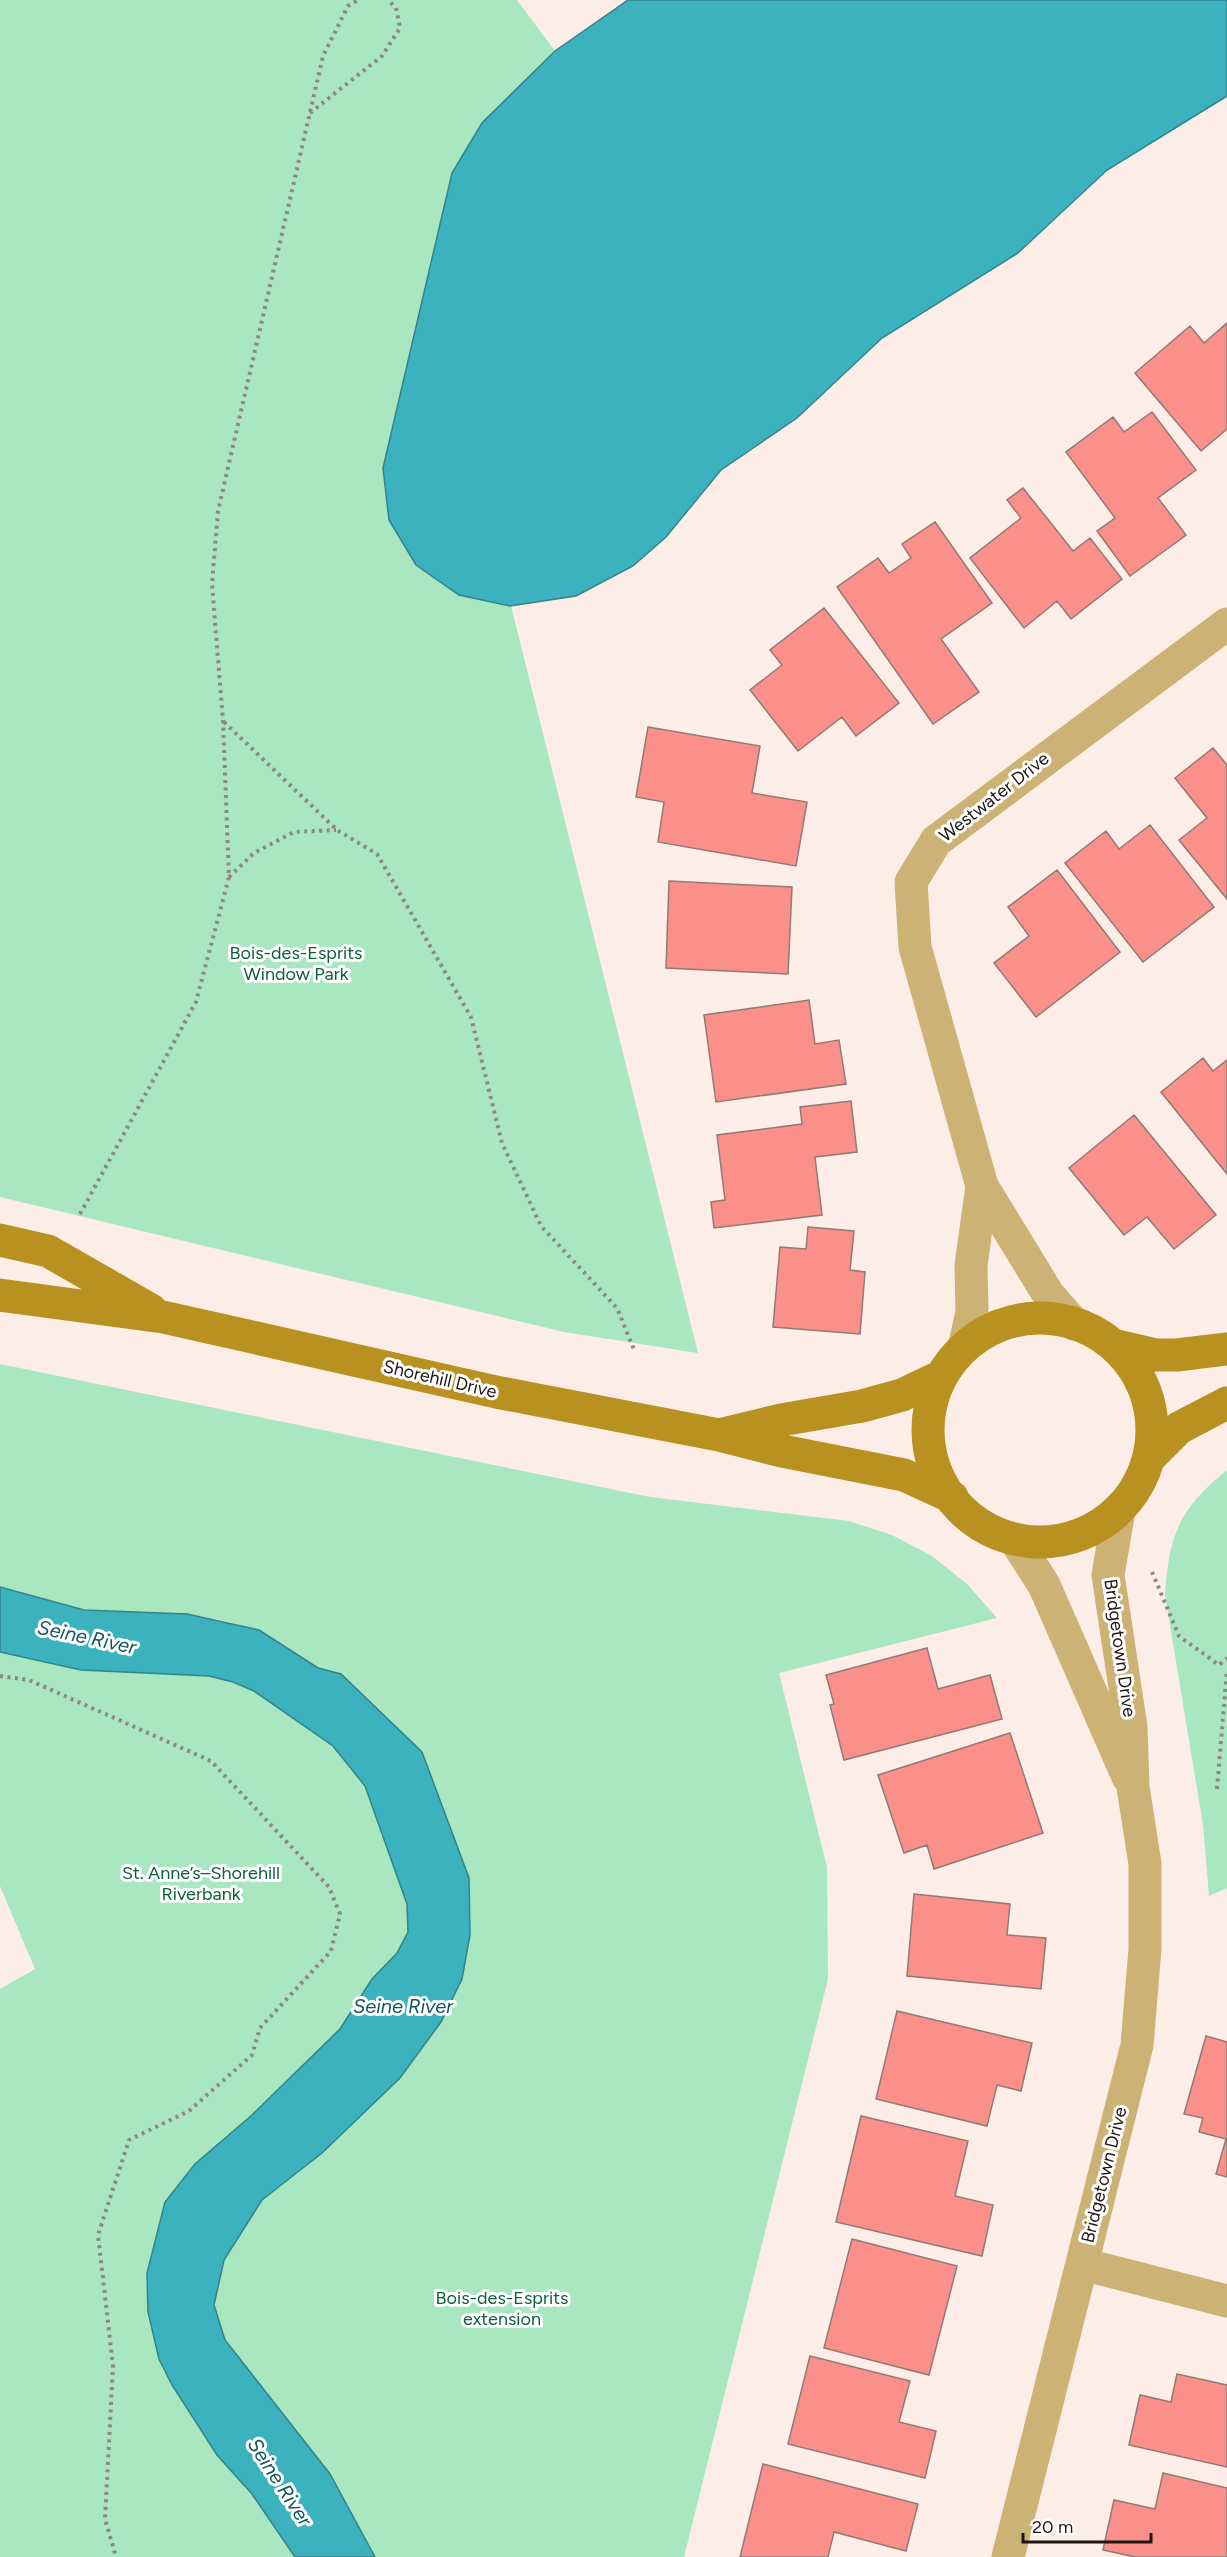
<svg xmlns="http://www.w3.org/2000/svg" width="1227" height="2557" font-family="Figtree,sans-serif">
	<rect width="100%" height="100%" fill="#fceee7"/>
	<path fill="#a8e7bf" d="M0,0H517L555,51L482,123L383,468L389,520L416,566L459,595L511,606L698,1353L564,1332L0,1197Z
		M0,1364L650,1497L849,1521L892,1535L932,1556L967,1584L997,1618L779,1673L827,1867L828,1979L684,2557H375L330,2474L225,2340L214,2305L224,2260L262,2200L322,2153L400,2078L441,2022L462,1979L470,1935L341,1674L318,1668L259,1630L225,1621L187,1614L84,1610L0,1587Z
		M1227,1470V1888L1209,1896L1203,1825L1165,1595C1169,1534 1179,1509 1227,1470Z
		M0,1652L81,1670L209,1676L233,1682L254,1691L333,1746L365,1786L407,1904L408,1933L397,1953L372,1979L340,2029L252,2115L195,2164L165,2202L147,2273L148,2312L159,2359L172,2385L217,2455L252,2494L295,2557H0V1989L35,1969L0,1886Z"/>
	<path fill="#3bb2be" stroke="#32838a" stroke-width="1.5" d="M628,0H1227V96L1107,170L1018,253L882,338L797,418L721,470L666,537L633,566L576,596L510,606L459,595L416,565L389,520L383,468L452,173L482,123L555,51Z
		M0,1587L84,1610L187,1614L259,1630L318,1668L341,1674L422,1752L469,1878L470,1935L462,1979L441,2022L400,2078L322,2153L262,2200L224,2260L214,2305L225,2340L330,2474L375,2557H295L252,2494L217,2455L172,2385L159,2359L148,2312L147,2273L165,2202L195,2164L252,2115L340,2029L372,1979L397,1953L408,1932L407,1904L365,1786L333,1746L254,1691L233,1682L209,1676L81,1670L0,1652Z"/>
	<path fill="#fb908a" stroke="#917977" stroke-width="1.5" d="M1227,323V429L1201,451L1135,373L1190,326L1204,343Z
		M1152,412L1196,470L1158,498L1186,535L1130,576L1097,531L1115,518L1066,452L1113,417L1124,432Z
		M1023,488L1073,551L1090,538L1122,579L1071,619L1057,601L1024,628L970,558L1021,518L1007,500Z
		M935,522L992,603L941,639L979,692L933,724L837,587L878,558L889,573L911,558L902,544Z
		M824,608L899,703L856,736L842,717L798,751L750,690L782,665L770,650Z
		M648,727L760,746L752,793L807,802L796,866L658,842L664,802L636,797Z
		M1213,748L1227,765V899L1179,840L1207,818L1175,778Z
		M1150,825L1214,907L1143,962L1065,863L1106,831L1119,849Z
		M1057,870L1120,952L1036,1017L994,963L1029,936L1008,907Z
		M669,881L792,887L788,974L666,968Z
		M809,1000L815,1044L839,1040L846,1084L716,1102L704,1015Z
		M1203,1058L1213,1071L1227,1060V1174L1161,1092Z
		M851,1101L857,1152L815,1157L822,1215L714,1228L711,1202L725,1200L717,1135L802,1124L800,1107Z
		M1134,1115L1216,1215L1174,1249L1147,1217L1124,1235L1069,1168Z
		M808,1227L854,1231L850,1270L865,1272L860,1334L773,1327L780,1247L806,1249Z
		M927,1648L938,1689L990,1675L1002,1719L844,1760L830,1705L834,1704L826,1675Z
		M1010,1733L1043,1833L934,1869L927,1845L904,1853L878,1775Z
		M914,1894L1010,1904L1007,1935L1046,1938L1041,1989L907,1976Z
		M897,2011L1032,2043L1021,2091L997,2085L987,2126L876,2099Z
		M1206,2036L1227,2042V2177L1216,2174L1226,2139L1199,2132L1203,2118L1184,2114Z
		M861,2116L968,2141L955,2196L993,2205L982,2256L836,2222Z
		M852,2239L957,2266L929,2375L824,2348Z
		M810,2356L910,2381L899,2422L936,2431L925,2478L788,2444Z
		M1177,2374L1227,2385V2467L1129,2445L1140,2395L1171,2402Z
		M763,2464L918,2504L906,2551L834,2532L828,2557H740Z
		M1163,2473L1227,2488V2557H1135L1103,2550L1114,2500L1155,2509Z"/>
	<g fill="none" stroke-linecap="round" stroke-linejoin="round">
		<path stroke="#918680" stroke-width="4" stroke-dasharray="3 4.5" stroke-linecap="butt" d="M310,113L382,56L400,28L396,8L388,0
			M224,722L337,830L377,854L471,1017L502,1143L541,1226L617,1308L635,1352
			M229,877L254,853L294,832L336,830
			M80,1214L196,1002L229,877L223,721L212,584L218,511L323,56L348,6L358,0
			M1152,1572L1179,1636L1219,1665L1227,1658
			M0,1676L29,1680L211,1761L329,1887L340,1914L331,1951L260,2028L252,2055L189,2111L129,2140L98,2235L113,2366L105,2519L116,2557
			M1217,1789L1227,1670"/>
		<path stroke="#ccb274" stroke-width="33" d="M1074,1324L1048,1294L982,1186L915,947L911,882L936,841L1227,624
			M965,1344L972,1312L971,1265L982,1186
			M1015,1540L1044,1585L1128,1777
			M1082,2264L1227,2301
			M1008,2557L1137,2045L1145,1949V1864L1133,1787L1131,1727L1108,1575L1119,1510"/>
		<path stroke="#b89120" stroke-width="33" d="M0,1240L48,1251L151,1310
			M0,1295L163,1317L496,1392L719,1435L782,1451L904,1475L952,1497
			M928 1430a112 112 0 1 1 224 0a112 112 0 1 1-224 0Z
			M1113,1345L1156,1355H1177L1227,1349
			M723,1434L781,1420L862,1406L902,1395L942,1376
			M1150,1457L1179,1428L1227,1403"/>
	</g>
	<g text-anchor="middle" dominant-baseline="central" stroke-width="6" stroke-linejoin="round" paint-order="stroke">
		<g font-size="18" fill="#1e1612" stroke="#fff">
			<text transform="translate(994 797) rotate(-38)">Westwater Drive</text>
			<text transform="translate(440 1379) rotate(13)">Shorehill Drive</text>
			<text transform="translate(1120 1648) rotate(82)">Bridgetown Drive</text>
			<text transform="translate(1104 2175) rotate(-76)">Bridgetown Drive</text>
		</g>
		<g font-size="18" fill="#0e5e39" stroke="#fff">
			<text x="296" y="953">Bois-des-Esprits<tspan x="296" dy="21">Window Park</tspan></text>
			<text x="201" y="1873">St. Anne’s–Shorehill<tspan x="201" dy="21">Riverbank</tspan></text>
			<text x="502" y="2298">Bois-des-Esprits<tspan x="502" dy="21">extension</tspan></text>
		</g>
		<g font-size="20" font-style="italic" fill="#12555b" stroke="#fff">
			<text transform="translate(87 1637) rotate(12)">Seine River</text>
			<text x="403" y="2006">Seine River</text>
			<text transform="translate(280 2482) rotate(57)">Seine River</text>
		</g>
	</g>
	<path d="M1023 2533v9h128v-9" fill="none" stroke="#1e1612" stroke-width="3"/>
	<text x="1032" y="2533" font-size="18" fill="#1e1612" stroke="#ffffff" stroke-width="4.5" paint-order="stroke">20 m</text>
</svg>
